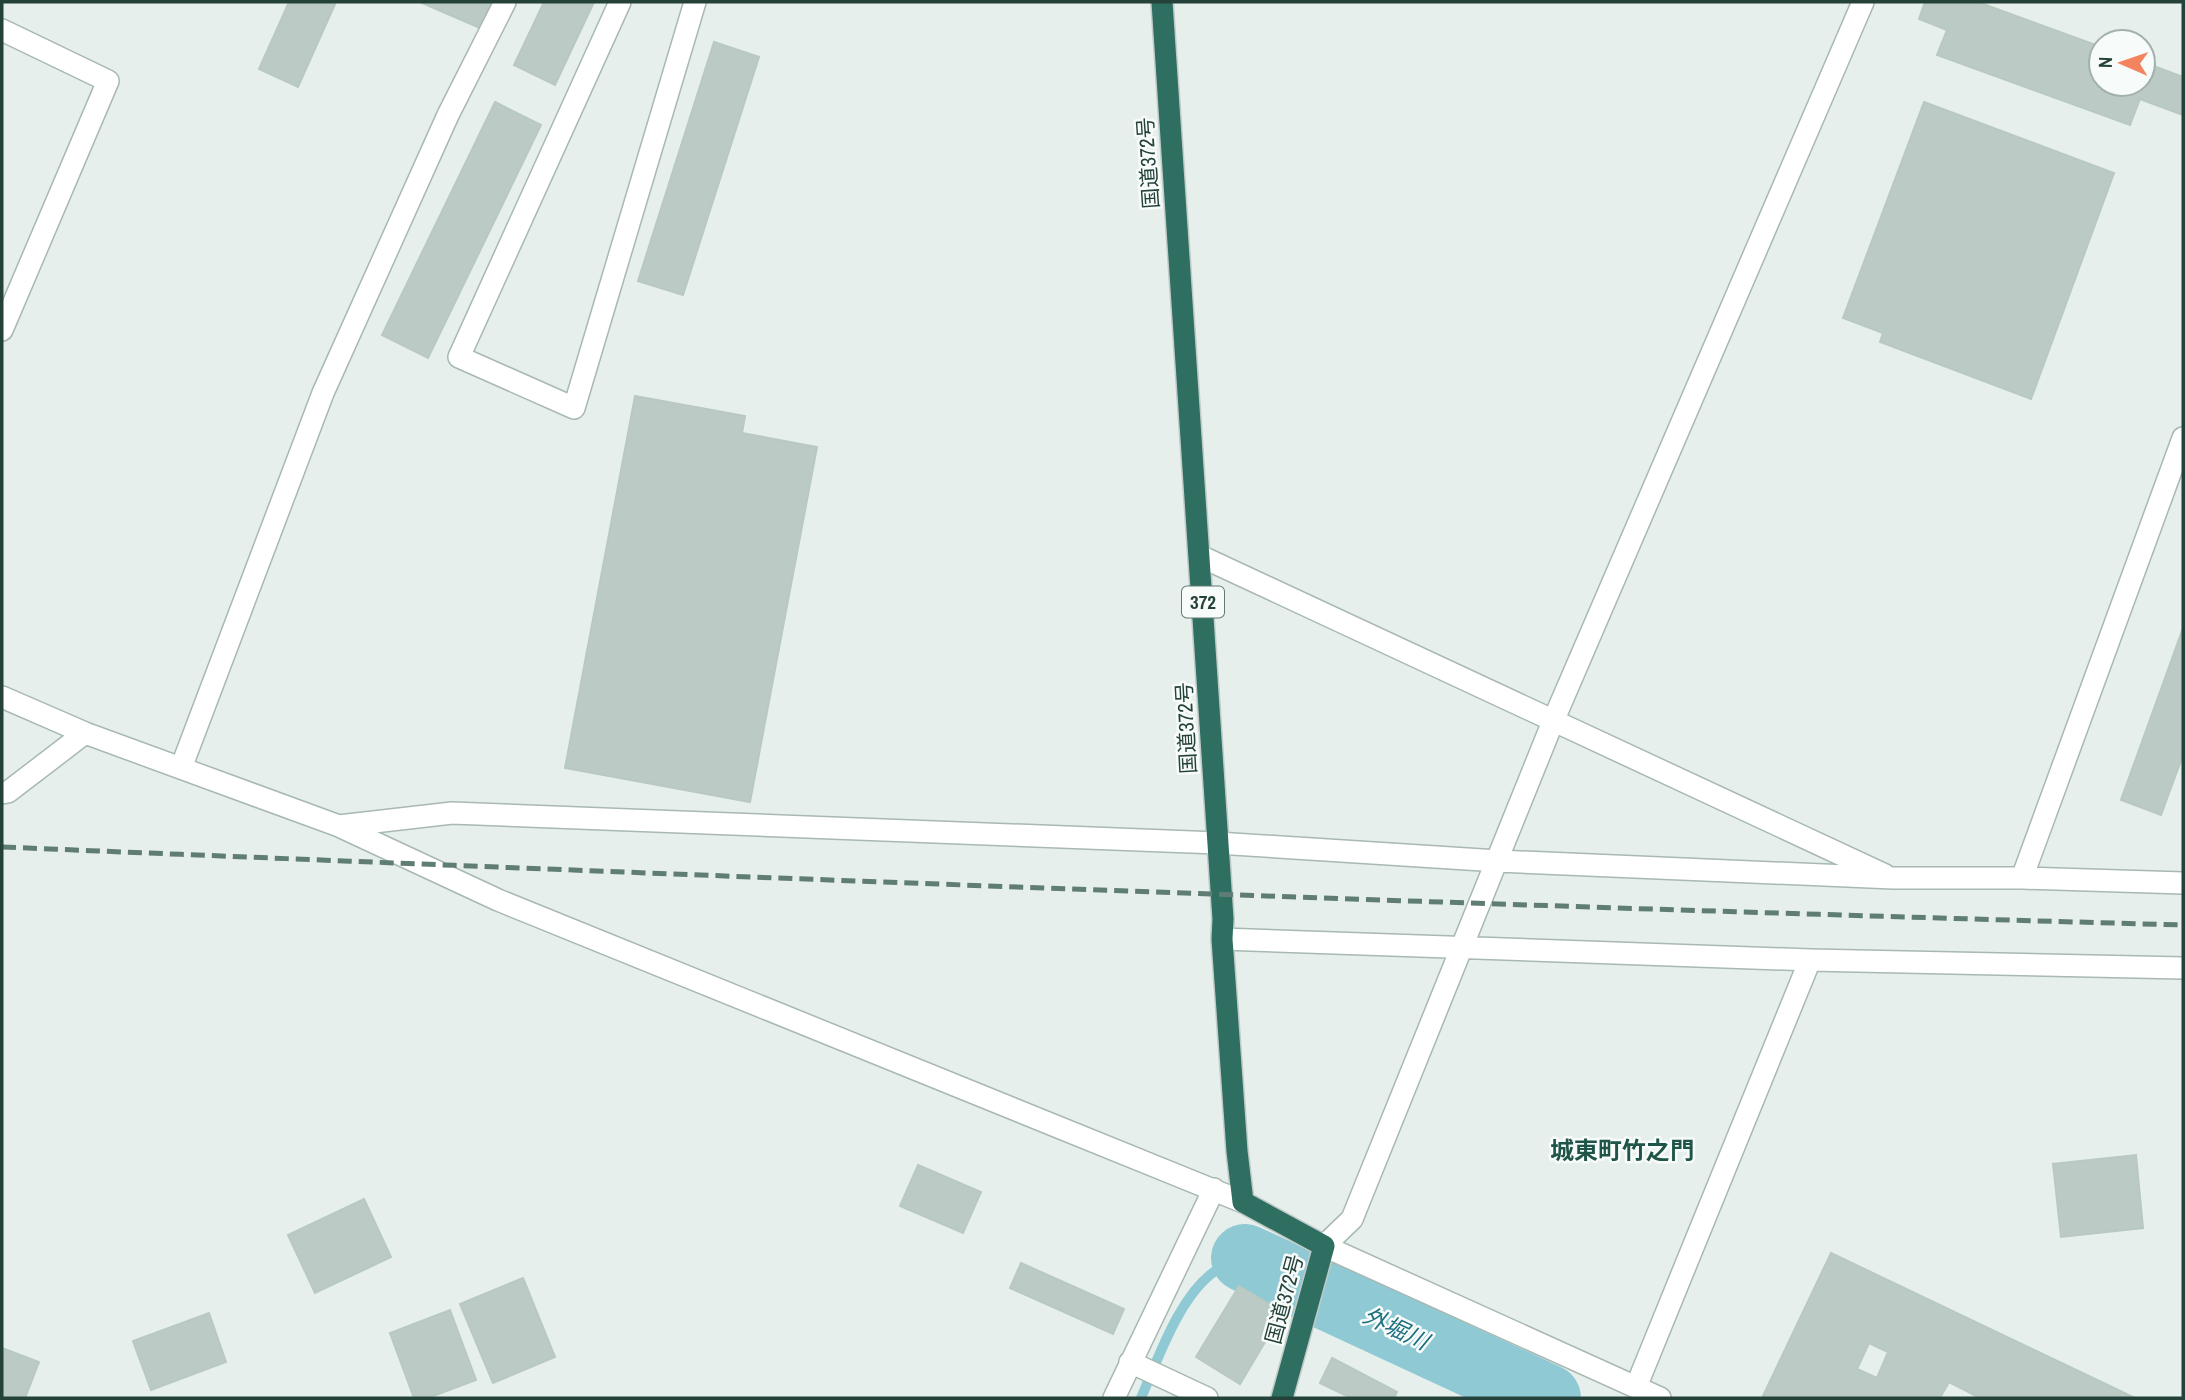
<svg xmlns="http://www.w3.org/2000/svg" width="2185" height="1400" font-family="'Archivo Narrow','Noto Sans JP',sans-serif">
	<rect width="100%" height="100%" fill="#e6efeb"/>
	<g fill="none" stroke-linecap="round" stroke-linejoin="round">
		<path stroke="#8ec9d4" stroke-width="10" d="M1141,1398C1158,1359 1181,1290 1220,1268C1228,1264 1237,1261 1245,1258"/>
		<path stroke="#8ec9d4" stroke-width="68" d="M1245,1258L1547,1398"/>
	</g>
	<path fill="#bbcac4" stroke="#b8c9c2" stroke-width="2" fill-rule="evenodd" d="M289,2H336L298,87L259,69Z
		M420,2H494L482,29Z
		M544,2H594L555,85L514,65Z
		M1925,2H1978L2101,47V84H2143V62L2183,77V115L2140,99L2130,125L1937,55L1947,30L1919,19Z
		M714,42L759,57L683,295L638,281Z
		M495,102L541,125L428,358L382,335Z
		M1924,102L2114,173L2031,399L1880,342L1883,333L1843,318Z
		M635,396L745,416L742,433L817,447L750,802L565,768Z
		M2183,628V755L2161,815L2121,800Z
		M2136,1155L2143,1228L2061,1237L2053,1164Z
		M918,1165L981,1192L963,1233L900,1206Z
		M364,1199L391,1257L315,1293L288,1235Z
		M1831,1253L2135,1398H1980L1949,1382L1940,1398H1762ZM1869,1343L1888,1352L1877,1378L1857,1369Z
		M1021,1263L1124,1309L1113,1334L1010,1288Z
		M523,1278L555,1357L493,1383L460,1304Z
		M1239,1286L1283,1312L1240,1384L1196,1357Z
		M450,1310L476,1380L428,1398H414L390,1333Z
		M209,1313L226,1362L151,1390L133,1341Z
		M2,1348L39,1362L25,1398H2Z
		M1332,1358L1397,1392L1394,1398H1351L1320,1383Z"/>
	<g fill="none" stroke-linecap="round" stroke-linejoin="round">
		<defs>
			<path id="minor" d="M620,2L459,357L574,408L695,2
				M2,30L108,81L2,330
				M1200,556L1885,875
				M2,697L85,733L339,826L498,900L1243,1202
				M181,768L323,393L448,115L505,2
				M2,793L8,792L85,733
				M339,826L452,813L1217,843L1498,861L1893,878H2022L2183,883
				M2022,878L2183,438
				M1222,939L1810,960L2183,968
				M1130,1362L1207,1398
				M1636,1387L1810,960
				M1114,1398L1214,1189
				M1660,1398L1324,1246L1352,1219L1554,719L1863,2"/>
			<path id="highway" d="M1162,2L1223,919L1222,939L1237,1151L1243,1202L1324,1246L1282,1398"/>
		</defs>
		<use href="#minor" stroke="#a8b8b2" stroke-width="24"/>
		<use href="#highway" stroke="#c2cac8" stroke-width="24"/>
		<use href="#minor" stroke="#fff" stroke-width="21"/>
		<use href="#highway" stroke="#2f6f62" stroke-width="21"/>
		<path stroke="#5f7d75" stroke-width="5" stroke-dasharray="14 7" stroke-linecap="butt" d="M2,847C729,877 1456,905 2183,925"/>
	</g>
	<g text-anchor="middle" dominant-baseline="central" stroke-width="5" stroke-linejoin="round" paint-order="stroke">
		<rect fill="#f7fbf9" stroke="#637a73" stroke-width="2" x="1182" y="586.5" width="42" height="31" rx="5"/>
		<g font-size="19" font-weight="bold" fill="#24423a">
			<text x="1203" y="602">372</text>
		</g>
		<g font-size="21" fill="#24423a" stroke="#f7fbf9">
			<text transform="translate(1148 163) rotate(-94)">国道372号</text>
			<text transform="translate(1186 728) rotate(-93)">国道372号</text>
			<text transform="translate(1284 1299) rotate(-75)">国道372号</text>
		</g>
		<g font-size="23" font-style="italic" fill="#1c6f80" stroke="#f7fbf9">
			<text transform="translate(1396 1328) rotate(25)">外堀川</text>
		</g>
		<g font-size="24" font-weight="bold" fill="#1f5548" stroke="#f7fbf9">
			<text x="1622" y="1150">城東町竹之門</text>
		</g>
	</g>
	<rect width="2185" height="1400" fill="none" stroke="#24423a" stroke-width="7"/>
	<g transform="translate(2122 63) rotate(272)"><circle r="33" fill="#f7fbf9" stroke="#a3b1ad" stroke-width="2"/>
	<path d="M0-5L12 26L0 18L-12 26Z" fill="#f4845f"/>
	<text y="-10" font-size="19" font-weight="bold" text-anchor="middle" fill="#24423a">N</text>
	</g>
</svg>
